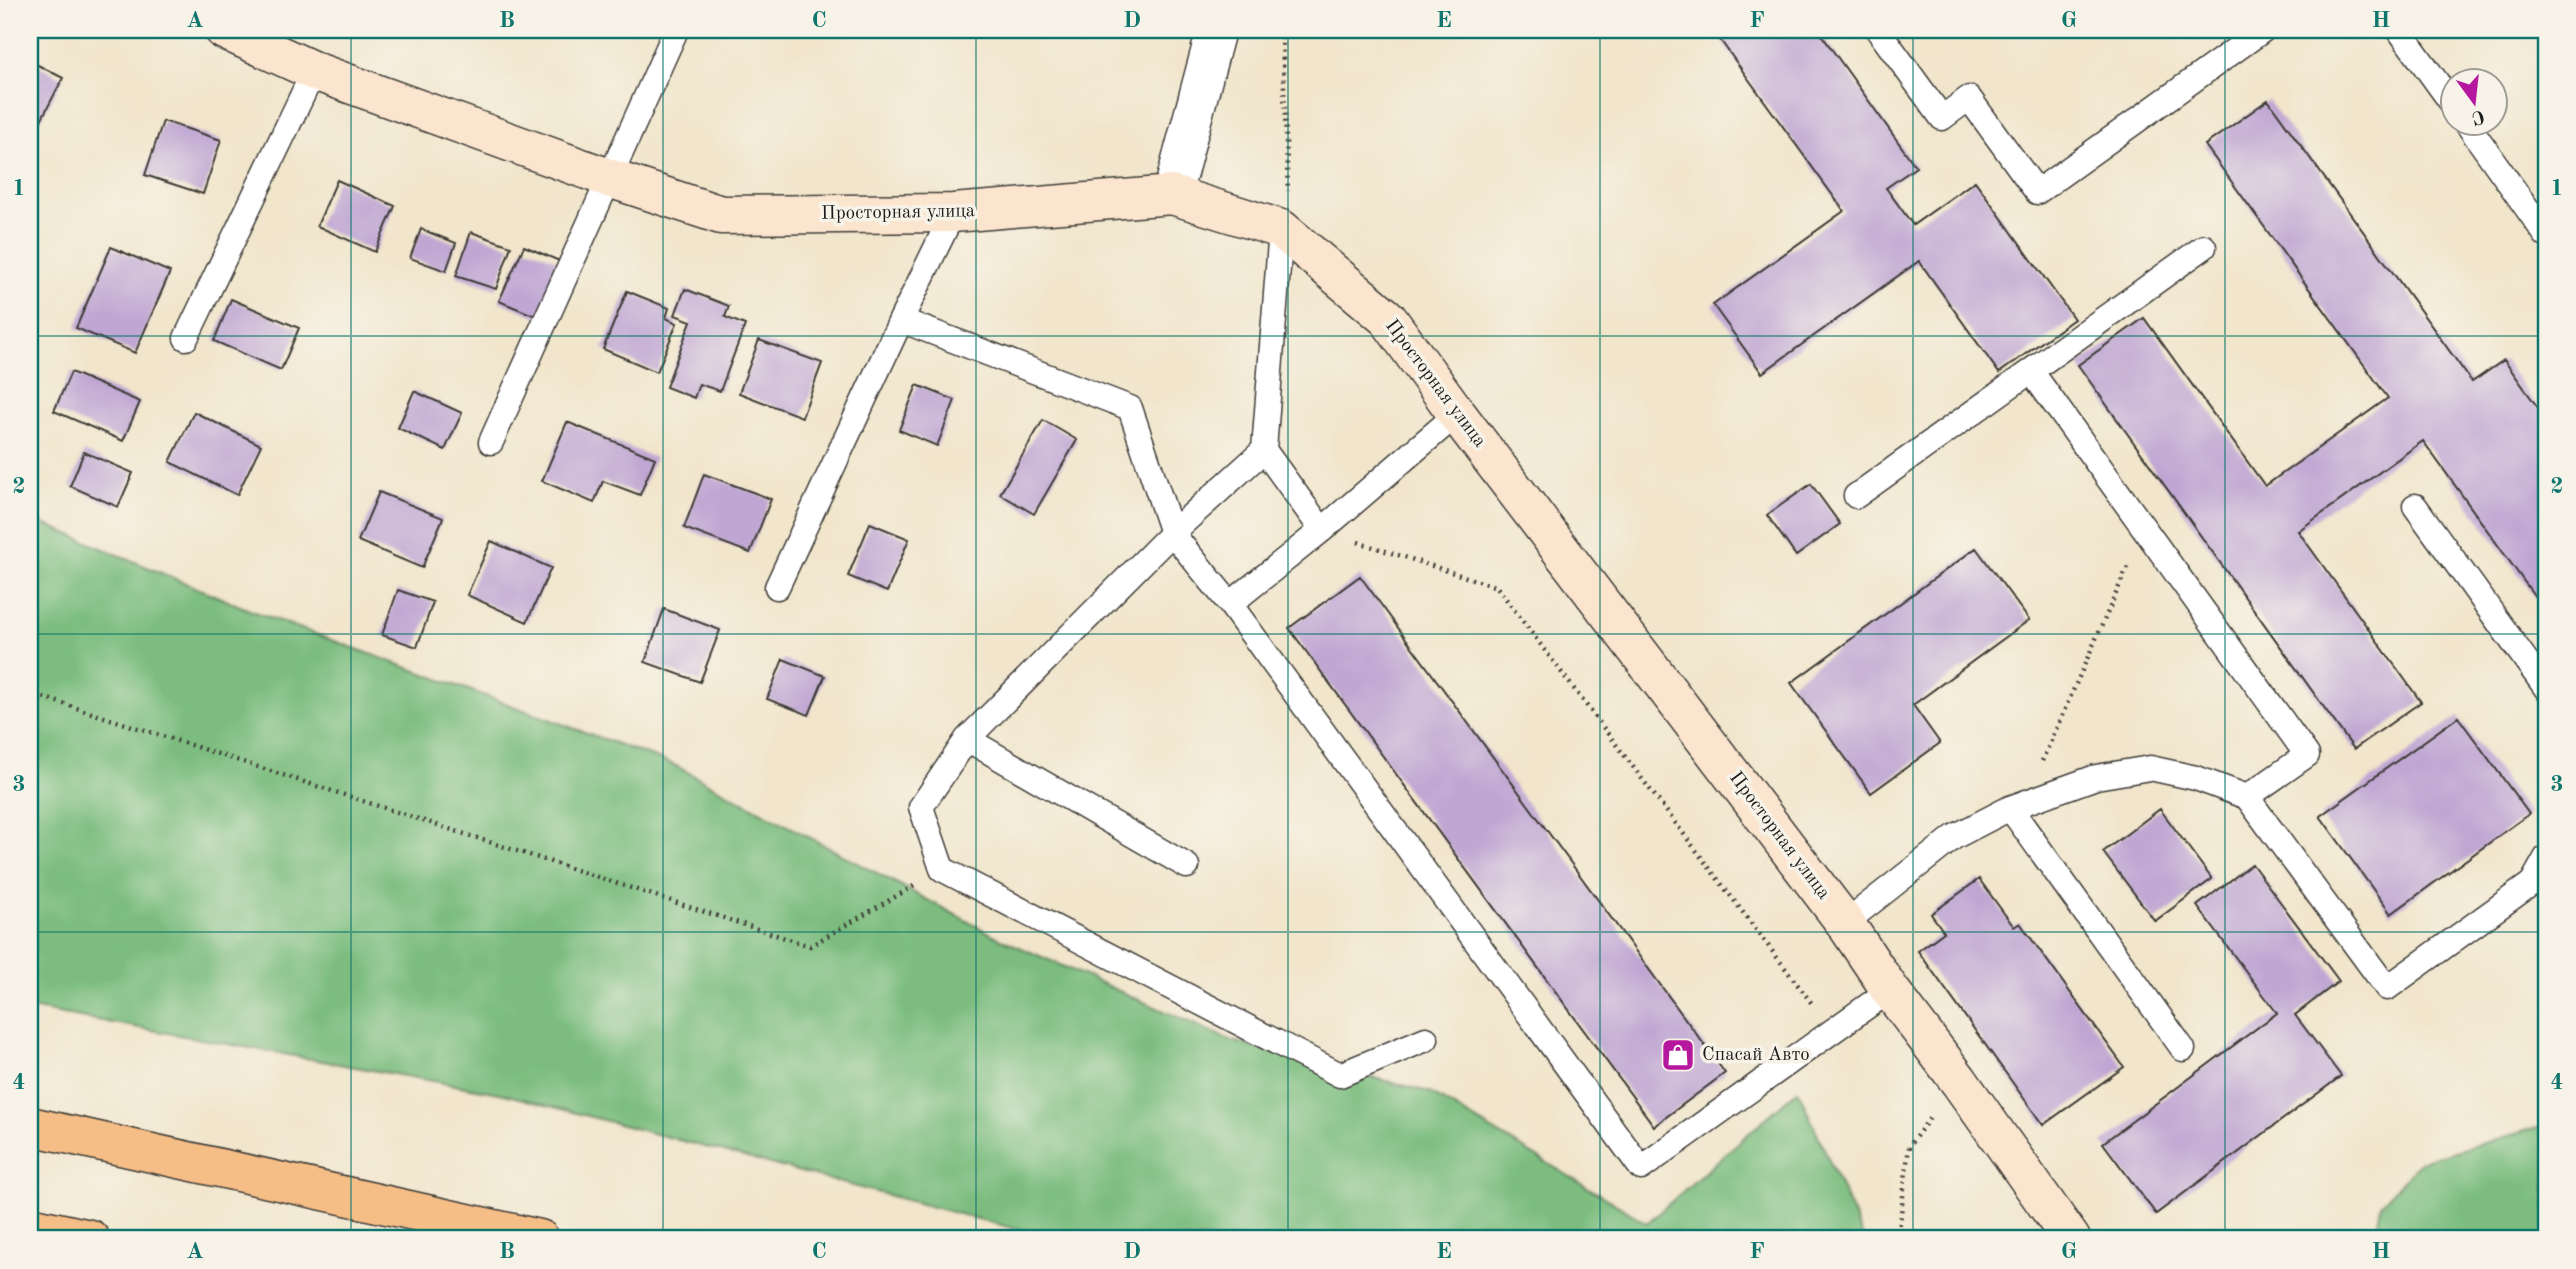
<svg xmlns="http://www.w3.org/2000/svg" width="2576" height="1269" font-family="'Old Standard TT',serif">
	<rect width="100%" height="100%" fill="#f7f3e8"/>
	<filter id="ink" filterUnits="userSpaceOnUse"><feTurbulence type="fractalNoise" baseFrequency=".0143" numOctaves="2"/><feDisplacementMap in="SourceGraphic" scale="14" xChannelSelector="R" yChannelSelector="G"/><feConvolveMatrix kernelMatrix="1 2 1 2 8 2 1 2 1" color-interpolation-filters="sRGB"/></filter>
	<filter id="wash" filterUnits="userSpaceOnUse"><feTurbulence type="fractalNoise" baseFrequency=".00686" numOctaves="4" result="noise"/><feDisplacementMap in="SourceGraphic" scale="28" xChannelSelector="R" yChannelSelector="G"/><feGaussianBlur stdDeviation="1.57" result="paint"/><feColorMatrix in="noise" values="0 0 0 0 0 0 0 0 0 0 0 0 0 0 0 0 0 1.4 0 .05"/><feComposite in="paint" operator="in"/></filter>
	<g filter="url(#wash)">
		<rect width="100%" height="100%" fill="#f1e5cb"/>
		<path fill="#7cbd7f" stroke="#4c6c4e" stroke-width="2" d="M30,518L252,611L672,764L999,938L1232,1041L1429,1092L1647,1223L1798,1090L1864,1239H1054L504,1094L30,1008Z
			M2546,1125V1239H2375L2381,1204L2421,1161Z"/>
		<g id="blocks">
			<path fill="#c0a7d3" d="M1713,30H1818L1916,167L1886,188L1913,225L1975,181L2074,319L1999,373L1919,261L1762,373L1713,305L1844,211Z
				M30,61L63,78L39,124L30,119Z
				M2268,100L2472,382L2504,360L2546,419V612L2423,441L2298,531L2421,702L2354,749L2078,365L2144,318L2265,486L2388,398L2205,145Z
				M163,121L221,140L203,194L145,175Z
				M337,180L395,206L375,252L317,226Z
				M421,229L456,243L446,271L410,258Z
				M471,232L511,246L496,289L456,276Z
				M524,246L562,262L538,317L499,301Z
				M111,247L170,272L135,353L76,328Z
				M685,289L729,306L725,317L745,325L720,391L699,384L694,398L666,387L691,321L675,315Z
				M627,291L669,308L666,318L677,323L657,372L603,349Z
				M231,299L299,328L281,370L214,341Z
				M759,340L822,363L802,417L739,393Z
				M71,372L140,402L123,441L54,411Z
				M917,385L955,400L937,446L899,430Z
				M414,391L462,413L445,450L398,428Z
				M194,412L261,445L237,495L170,462Z
				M1043,420L1077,440L1034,514L1000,494Z
				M567,422L655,458L640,495L603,481L594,503L542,481Z
				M84,452L133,473L118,507L70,486Z
				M704,474L771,499L750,553L684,528Z
				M1811,484L1840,524L1796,556L1767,515Z
				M379,492L443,518L422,568L358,541Z
				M870,523L909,539L887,592L848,576Z
				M491,541L551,568L527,622L467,595Z
				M1976,548L2029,620L1913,705L1940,743L1871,793L1791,683Z
				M1360,576L1725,1073L1654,1126L1289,628Z
				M398,590L433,602L417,647L382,635Z
				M664,609L720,630L700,682L645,662Z
				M783,659L825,676L809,715L767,699Z
				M2458,717L2529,814L2391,914L2320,816Z
				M2160,809L2212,879L2155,921L2103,852Z
				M2252,864L2339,981L2295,1015L2341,1076L2156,1214L2103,1143L2277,1013L2197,906Z
				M1979,879L2014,927L2020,923L2124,1067L2043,1125L1918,951L1944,932L1931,914Z"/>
		</g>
	</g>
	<g filter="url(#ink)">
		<use href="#blocks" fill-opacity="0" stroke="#3c3a36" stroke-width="2"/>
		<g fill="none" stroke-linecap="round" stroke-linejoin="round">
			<defs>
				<path id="lane" d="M1878,30L1942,118L1969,98L2037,192L2263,30
					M2399,30L2454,106
					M2466,122L2546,235
					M1281,229L1264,450L1172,533L967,739L921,807L942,869L1340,1075L1426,1039
					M901,320L1130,408L1172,533L1230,604L1641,1168L1890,990
					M186,338L314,71
					M2031,371L2307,755L2247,797
					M491,442L676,30
					M1264,450L1322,530
					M1856,496L2204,247
					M2415,506L2546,688
					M777,587L901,320L953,213
					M1230,604L1322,530L1457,414
					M967,739L1187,866
					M2010,808L2183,1049
					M1845,923L1954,837L2010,808L2096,777L2150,768L2196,778L2247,797L2387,988L2532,883L2546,858"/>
				<path id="street" d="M1172,195L1216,30"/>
				<path id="secondary" d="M224,30L314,71L609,178L721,215L953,213L1172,195L1281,229L1388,319L1457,414L1845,923L1890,990L1959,1081L2071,1239"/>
				<path id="primary" d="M30,1126L540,1239
					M30,1226L90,1239"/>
			</defs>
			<use href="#lane" stroke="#3c3a36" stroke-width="27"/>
			<use href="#street" stroke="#3c3a36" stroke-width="41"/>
			<use href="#secondary" stroke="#3c3a36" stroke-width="41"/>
			<use href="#primary" stroke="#3c3a36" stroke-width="41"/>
			<path stroke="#3c3a36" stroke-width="4.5" stroke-dasharray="2 5" stroke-linecap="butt" d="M1284,30L1282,37L1288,191
				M1358,542L1497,587L1813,1005
				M30,693L810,946L914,886
				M2042,761L2129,564
				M1898,1239L1909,1146L1932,1115"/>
			<use href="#lane" stroke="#fff" stroke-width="24"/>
			<use href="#street" stroke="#fff" stroke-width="38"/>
			<use href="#secondary" stroke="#fbe5cf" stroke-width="38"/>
			<use href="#primary" stroke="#f6be87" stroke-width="38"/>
		</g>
	</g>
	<path fill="none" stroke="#0f766e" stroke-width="2" stroke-opacity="0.55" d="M351,30V1239M663,30V1239M976,30V1239M1288,30V1239M1600,30V1239M1913,30V1239M2225,30V1239M30,336H2546M30,634H2546M30,932H2546"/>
	<defs>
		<symbol id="shop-square" viewBox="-11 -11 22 22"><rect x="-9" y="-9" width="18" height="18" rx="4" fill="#b5179e" stroke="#f7f3e8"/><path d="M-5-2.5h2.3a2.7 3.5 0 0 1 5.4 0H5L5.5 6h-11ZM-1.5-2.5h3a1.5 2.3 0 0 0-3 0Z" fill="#fff"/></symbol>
	</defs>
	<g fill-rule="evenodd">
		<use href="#shop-square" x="1659" y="1036" width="38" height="38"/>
	</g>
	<g text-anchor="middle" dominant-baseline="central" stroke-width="7" stroke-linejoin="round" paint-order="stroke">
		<g font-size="19" fill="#1c1c1c" stroke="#f7f3e8">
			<text transform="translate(898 213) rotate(-1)">Просторная улица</text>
			<text transform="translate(1435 384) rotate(53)">Просторная улица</text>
			<text transform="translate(1779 836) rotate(53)">Просторная улица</text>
		</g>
		<g font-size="19" fill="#1c1c1c" stroke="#f7f3e8" text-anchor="start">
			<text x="1702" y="1055">Спасай Авто</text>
		</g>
	</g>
	<rect width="2576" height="1269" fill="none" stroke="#f7f3e8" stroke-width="77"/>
	<g transform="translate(2474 102) rotate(165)"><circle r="33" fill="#f7f3e8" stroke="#9f9d96" stroke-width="2"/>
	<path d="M0-5L12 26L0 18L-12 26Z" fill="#b5179e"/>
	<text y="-10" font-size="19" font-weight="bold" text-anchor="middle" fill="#1c1c1c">С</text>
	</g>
	<rect x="38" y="38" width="2500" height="1192" fill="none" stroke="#0f766e" stroke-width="2.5"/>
	<g font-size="23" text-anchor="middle" font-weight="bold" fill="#0f766e">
		<text x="195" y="27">A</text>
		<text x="507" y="27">B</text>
		<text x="819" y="27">C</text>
		<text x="1132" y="27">D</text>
		<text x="1444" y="27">E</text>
		<text x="1757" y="27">F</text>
		<text x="2069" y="27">G</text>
		<text x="2381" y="27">H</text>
		<text x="19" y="195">1</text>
		<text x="2557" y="195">1</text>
		<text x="19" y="493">2</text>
		<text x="2557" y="493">2</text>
		<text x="19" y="791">3</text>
		<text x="2557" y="791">3</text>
		<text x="19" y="1089">4</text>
		<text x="2557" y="1089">4</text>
		<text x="195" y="1258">A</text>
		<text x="507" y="1258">B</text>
		<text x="819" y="1258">C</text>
		<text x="1132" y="1258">D</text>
		<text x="1444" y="1258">E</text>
		<text x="1757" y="1258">F</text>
		<text x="2069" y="1258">G</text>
		<text x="2381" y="1258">H</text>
	</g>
</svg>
